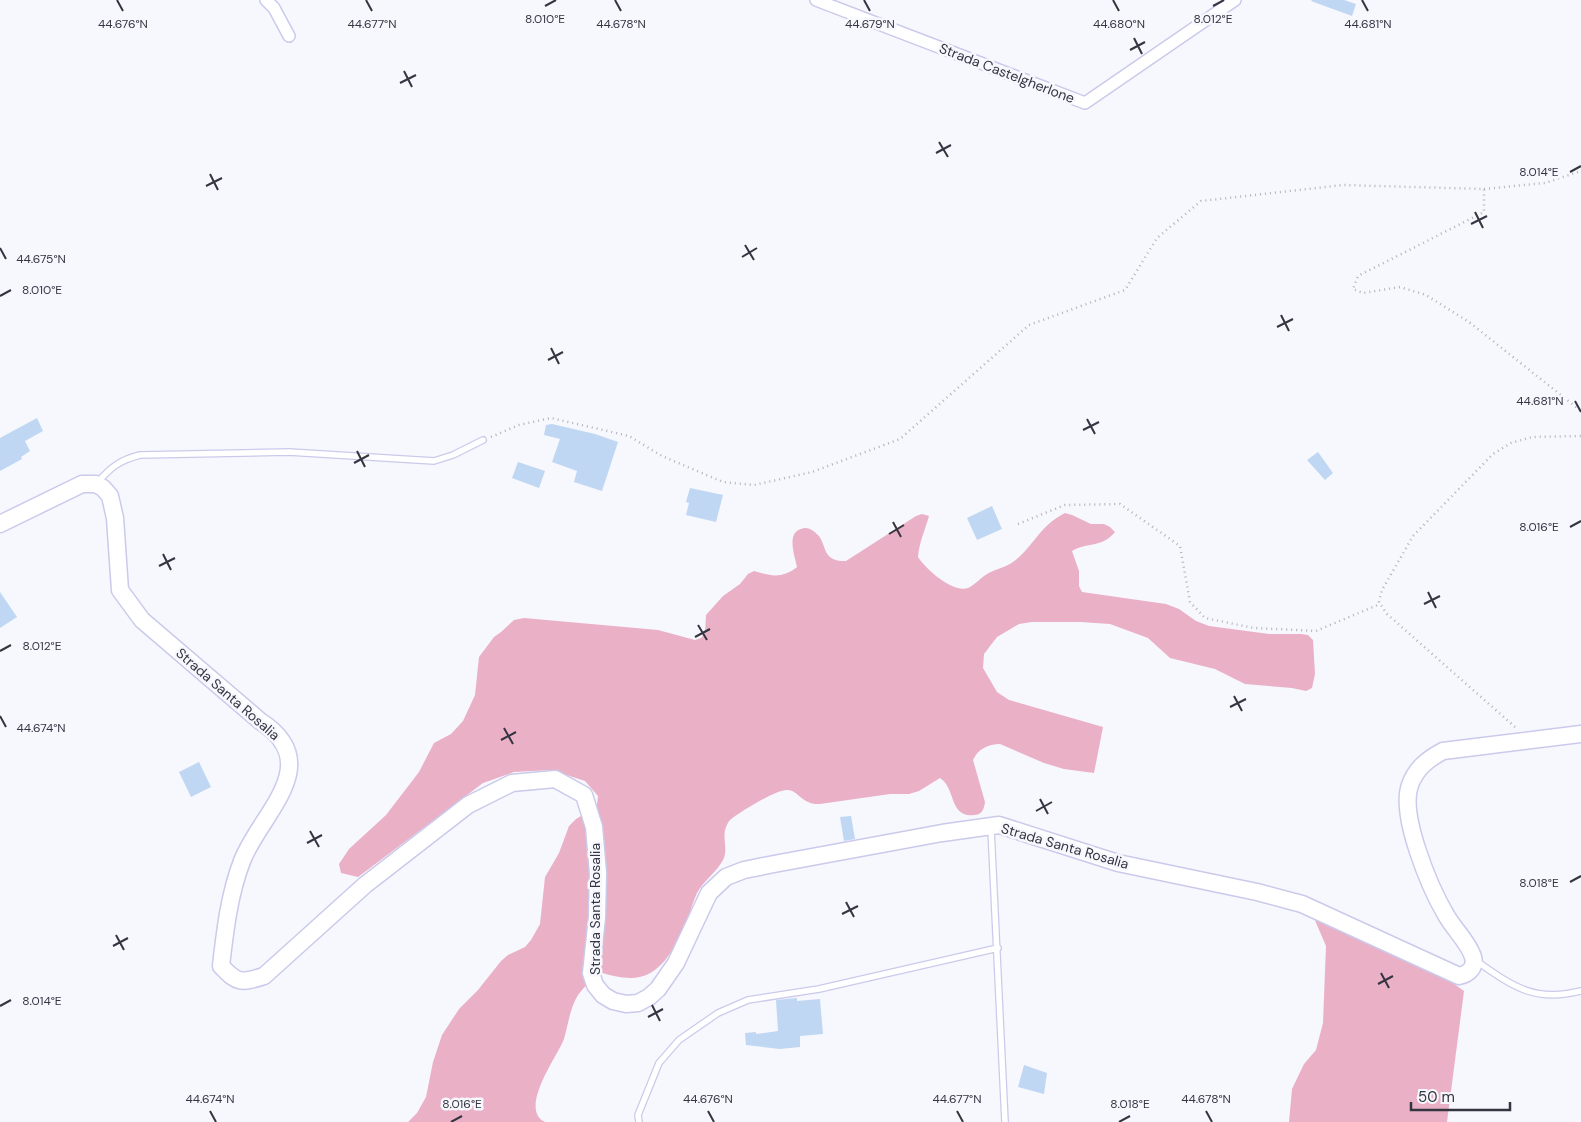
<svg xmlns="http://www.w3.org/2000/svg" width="1581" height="1122" font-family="'DM Sans',sans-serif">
	<rect width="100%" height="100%" fill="#f7f7fe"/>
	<path fill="#eab0c6" d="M1065,513L1072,515L1091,524H1104L1110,527L1115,532C1102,548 1087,542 1072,551L1079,571V586L1082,592L1166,604L1179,609L1196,621L1209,626L1269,634H1301L1308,635L1313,640L1315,674L1312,688L1306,691L1292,688L1245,684L1215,669L1170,658L1148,638L1110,624L1081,622H1032L1019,624L997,637L984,654L983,668L997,692L1009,700L1103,727L1094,773L1064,769L1044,763L1000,744C988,744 978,749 973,760L985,802C984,809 982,815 974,815C949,818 956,788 940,778L919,791L909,794H890L820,804C801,805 799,790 787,790C775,790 740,812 730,820C728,822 726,827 725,830C723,840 728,851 723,860C717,872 703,881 697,893C690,908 687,925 680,939C677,945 673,950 669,955C649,983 629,981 599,972C592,979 584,987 578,995C570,1008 568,1025 564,1039C557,1057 518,1109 545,1122H408L417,1113L426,1097L433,1062L442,1035L459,1009L478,990L501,961L508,955L525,947L531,940L540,924L545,877L559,853L569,826L576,819L591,810L597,805L598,796L585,781L551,770L514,772L483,783L358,877L341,873L339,864L349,849L386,815L419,772L434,743L451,734L463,721L475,695L479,657L494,637L501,632L514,620L524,618L658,630L695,640L701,638L705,633L706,615L723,596L740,584L748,574L754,571C771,576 782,579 797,567C795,557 786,533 801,529C807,526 813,530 818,535C823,540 824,550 828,555C833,561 840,561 846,561L916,516L922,514L929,516C925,530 919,543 918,557C926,569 952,593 968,588C975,585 980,578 987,574C997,568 1009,567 1018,558C1036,542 1040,526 1065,513Z
		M1314,918L1450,981L1464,991L1447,1122H1289L1292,1089L1304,1064L1316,1050L1323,1023L1326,946Z"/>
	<path fill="#bfd7f2" d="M1312,0H1344L1356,4L1352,16L1311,1Z
		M37,418L43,431L25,441L30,451L21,457L22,459L0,471V438Z
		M552,424L595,434L618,442L602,491L574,482L577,471L552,462L560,439L544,435L546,425Z
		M1318,452L1333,473L1325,480L1307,460Z
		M518,462L545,471L539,488L512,478Z
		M690,488L723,495L716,522L686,515L689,503L686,502Z
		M992,506L1002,529L977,540L967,518Z
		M0,592L17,617L0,628Z
		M199,762L211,787L191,797L179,772Z
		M851,816L855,839L844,841L840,817Z
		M797,998V1001L820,999L823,1034L800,1036V1047L780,1049L746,1045L745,1033L756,1032V1034L778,1031L776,1000Z
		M1024,1065L1047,1073L1044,1094L1018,1087Z"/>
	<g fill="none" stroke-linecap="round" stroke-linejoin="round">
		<defs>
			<path id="lane" d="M98,482C111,467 120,460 140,455L289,452L434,461L453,455L483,440
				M991,829L1005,1122
				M1475,960C1512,986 1534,1003 1581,991
				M639,1122L638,1115L659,1063L679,1040L718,1013L748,1000L819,989L998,948"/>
			<path id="street" d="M266,0L274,8L289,36
				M816,0L1085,103L1235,0"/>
			<path id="secondary" d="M0,524L82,484H96L103,488L110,496L115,518L120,590L142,620L260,721C327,764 260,814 242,861C229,895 225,931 221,966C238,984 241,983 264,976L365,885L468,805L512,783L555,779L584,795L594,827L598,873L597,917L591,973L595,985L603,995L613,1001L626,1004L638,1003L649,997L658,989L676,963L709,893L726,877L744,870L774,864L942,833L999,825L1118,863L1257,892L1302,904L1459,976C1469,974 1476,967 1473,957C1469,943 1453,928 1446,915C1430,888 1399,815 1410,785C1416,768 1428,759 1443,751L1581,734"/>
		</defs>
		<use href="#lane" stroke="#cbcaeb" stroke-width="8"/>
		<use href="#street" stroke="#cbcaeb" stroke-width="14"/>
		<use href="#secondary" stroke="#cbcaeb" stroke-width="19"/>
		<path stroke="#b2b2bb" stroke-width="2.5" stroke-dasharray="1 4" stroke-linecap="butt" d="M1484,189L1545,183L1581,171
			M491,437L519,425L551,418L629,436L662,456L723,482L754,485L812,472L900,439L1029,325L1125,290L1157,238L1201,201L1343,185L1484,189V212L1358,276L1353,289L1363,293L1400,287L1426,295L1469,322L1581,411
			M1018,524L1065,505L1120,504L1180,546L1190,602L1205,618L1254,628L1316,631L1380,604
			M1515,727L1387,614L1379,602L1382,590L1413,536L1493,454L1511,443L1532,437L1581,436"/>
		<use href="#lane" stroke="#fff" stroke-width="5.5"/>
		<use href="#street" stroke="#fff" stroke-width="11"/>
		<use href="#secondary" stroke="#fff" stroke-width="16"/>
	</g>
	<path fill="none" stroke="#353441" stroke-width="2" d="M117,0L123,11M366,0L372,11M615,0L621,11M864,0L870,11M1113,0L1119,11M1362,0L1368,11M545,6L556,0M1213,6L1224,0M1134,38L1142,54M1130,50L1145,42M404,71L412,87M400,83L416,75M939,142L948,157M936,153L951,145M1570,172L1581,166M210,174L218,190M206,186L222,178M1475,212L1483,228M1471,224L1487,216M745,245L754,260M0,248L6,259M742,257L757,248M0,296L11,290M1281,315L1289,331M1277,327L1293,319M551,348L559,364M548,360L563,352M1575,401L1581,412M1087,419L1095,434M1083,430L1099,422M357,451L365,467M354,463L369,455M893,522L901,537M1570,527L1581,521M889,534L904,525M163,554L171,570M159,566L175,558M1428,592L1436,608M1424,604L1440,596M698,625L707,640M695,637L710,629M0,651L11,645M1234,696L1242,711M1230,707L1246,699M0,716L6,727M504,728L513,744M501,740L516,732M1040,799L1048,814M1036,811L1052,802M310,831L319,847M307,843L322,835M1570,882L1581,876M846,902L854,917M842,914L858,906M116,935L124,950M113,946L128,938M1381,973L1389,988M1378,984L1393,976M652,1005L660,1021M0,1006L11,1000M648,1017L663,1009M210,1111L216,1122M708,1111L714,1122M957,1111L963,1122M1206,1111L1212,1122M451,1122L462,1116M1119,1122L1130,1116"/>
	<g text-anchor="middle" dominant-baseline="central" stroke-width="5" stroke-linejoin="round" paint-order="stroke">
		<g font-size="14" fill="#353441" stroke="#f7f7fe">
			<text transform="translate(1007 73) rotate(21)">Strada Castelgherlone</text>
			<text transform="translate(228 694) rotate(41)">Strada Santa Rosalia</text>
			<text transform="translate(1065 846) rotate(16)">Strada Santa Rosalia</text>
			<text transform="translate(595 909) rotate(-90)">Strada Santa Rosalia</text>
		</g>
	</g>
	<g font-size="12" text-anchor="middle" fill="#353441" stroke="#f7f7fe" stroke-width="5" stroke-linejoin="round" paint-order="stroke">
		<text x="545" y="23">8.010°E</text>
		<text x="1213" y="23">8.012°E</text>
		<text x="123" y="28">44.676°N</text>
		<text x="372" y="28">44.677°N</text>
		<text x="621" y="28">44.678°N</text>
		<text x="870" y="28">44.679°N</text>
		<text x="1119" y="28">44.680°N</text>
		<text x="1368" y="28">44.681°N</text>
		<text x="1539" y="176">8.014°E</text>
		<text x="41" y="263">44.675°N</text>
		<text x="42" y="294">8.010°E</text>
		<text x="1540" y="405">44.681°N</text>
		<text x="1539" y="531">8.016°E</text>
		<text x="42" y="650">8.012°E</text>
		<text x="41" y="732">44.674°N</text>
		<text x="1539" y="887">8.018°E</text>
		<text x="42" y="1005">8.014°E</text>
		<text x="210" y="1103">44.674°N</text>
		<text x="708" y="1103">44.676°N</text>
		<text x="957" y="1103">44.677°N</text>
		<text x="1206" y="1103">44.678°N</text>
		<text x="462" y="1108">8.016°E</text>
		<text x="1130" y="1108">8.018°E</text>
	</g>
	<path d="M1411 1102v8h99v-8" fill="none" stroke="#353441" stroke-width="2.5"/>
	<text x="1418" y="1102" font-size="15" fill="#353441" stroke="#f7f7fe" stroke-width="4" paint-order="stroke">50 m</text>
</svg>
